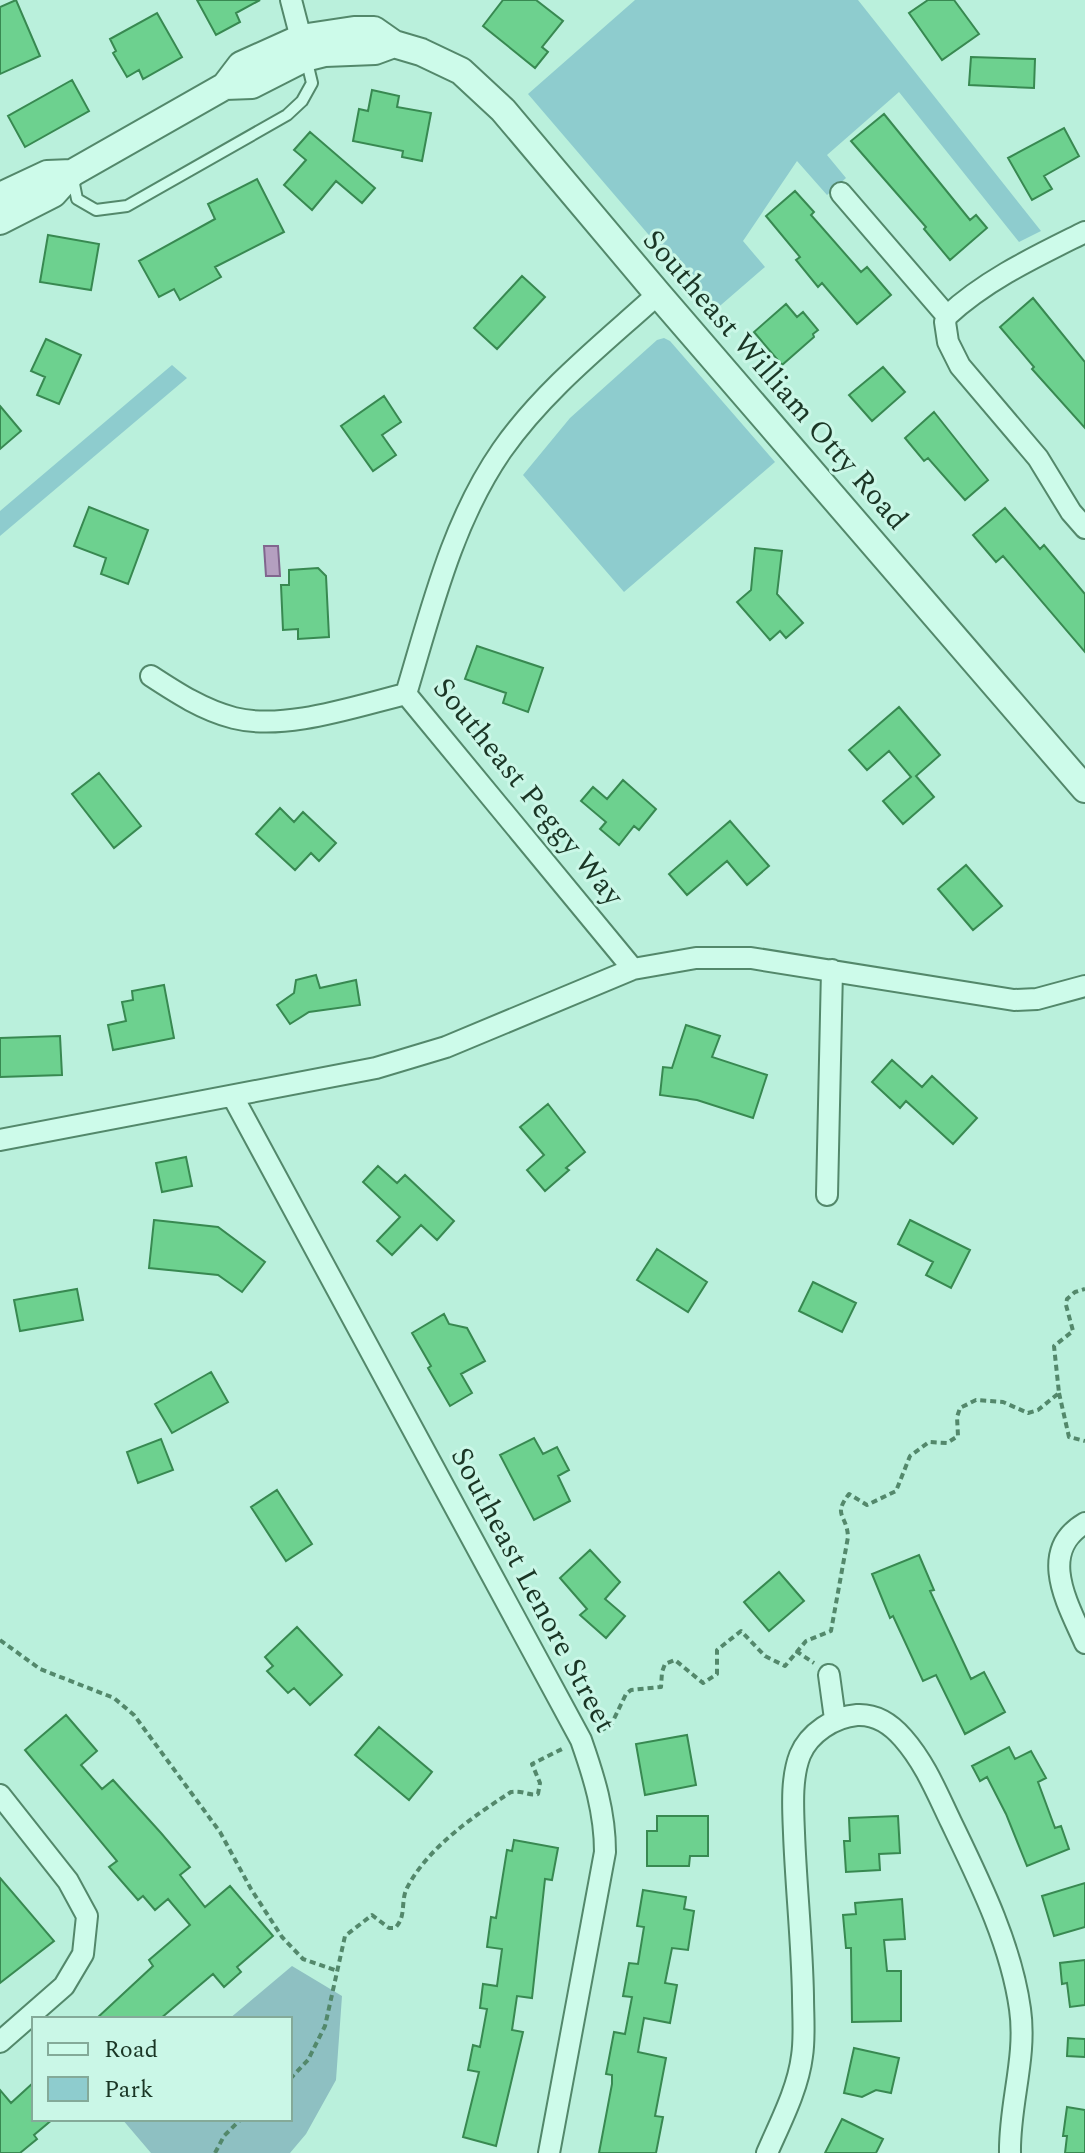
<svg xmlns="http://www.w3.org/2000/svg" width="1085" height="2153" font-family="Spectral,serif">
	<rect width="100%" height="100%" fill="#baf0dc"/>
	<path fill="#8eccce" d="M635,0H858L1041,231L1019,242L899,92L827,155L846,178L827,195L797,161L743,241L765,267L714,311L528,94Z
		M664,338L670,341L775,462L624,592L523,475L570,418L657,340Z
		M172,365L187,378L0,536V511Z"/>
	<path fill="#8ec0c2" d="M292,1966L342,1996L336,2080L306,2134L290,2153H151L122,2119H290V2019H229Z"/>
	<path fill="#b49fc0" stroke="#81668e" stroke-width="2" d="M264,546H278L280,576H266Z"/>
	<path fill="#6dd18f" stroke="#388951" stroke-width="2" d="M16,0L40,56L0,74V7Z
		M197,0H260L236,13L240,22L216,35Z
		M503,0H536L563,21L542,47L548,52L535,68L483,26Z
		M928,0H954L979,34L942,60L909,13Z
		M157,13L182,57L143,79L139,70L127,77L113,53L116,51L110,39Z
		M971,57L1035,59L1034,88L969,85Z
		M72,80L89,111L25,147L8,116Z
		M372,90L399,96L397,107L431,113L422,161L402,157L403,151L353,141L359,109L368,111Z
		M884,114L970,220L976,215L987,228L950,260L924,229L926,227L851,141Z
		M1064,128L1079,156L1044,176L1052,189L1032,200L1008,158Z
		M310,132L375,188L362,203L336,181L312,210L284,185L306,160L294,150Z
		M257,179L284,232L215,267L221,277L180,300L174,289L159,297L139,261L215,219L208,204Z
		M795,191L814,212L811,215L861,272L867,267L891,295L857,324L822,283L818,287L796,260L800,257L766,216Z
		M48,235L99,244L91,290L40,282Z
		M522,276L545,297L497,349L474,328Z
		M1033,298L1085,362V428L1032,369L1034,367L1000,327Z
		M786,304L797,317L803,312L818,330L813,334L814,337L782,365L754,332Z
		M46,339L81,355L59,404L37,395L45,377L31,371Z
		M883,367L905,392L872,421L849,395Z
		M384,396L401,422L382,435L396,455L373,471L341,426Z
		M0,406L21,431L0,449Z
		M934,412L988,480L965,500L928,458L924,461L905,438Z
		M89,507L148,530L128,584L101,574L106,558L74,546Z
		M1005,508L1040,549L1044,545L1085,594V652L1003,556L996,562L973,535Z
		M755,548L782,551L777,594L803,623L786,638L780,631L770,640L737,602L751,590Z
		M318,568L326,576L329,637L298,639V629L283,630L281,585H289V570Z
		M477,646L543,668L528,712L503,703L506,693L465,679Z
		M899,707L940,755L916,776L934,797L903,824L883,801L911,777L889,751L867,770L849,750Z
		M99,773L141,826L114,848L72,794Z
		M623,780L656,809L639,830L634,826L619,845L600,829L606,822L581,801L593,787L607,799Z
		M280,808L294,822L303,812L336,843L319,861L311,853L295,870L256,834Z
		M730,821L769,866L747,885L727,861L687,895L669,874Z
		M966,865L1002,906L973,930L938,889Z
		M316,975L320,988L356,980L360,1005L309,1012L290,1024L277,1005L294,993L296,980Z
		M164,985L174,1038L113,1050L108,1025L126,1021L122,1002L133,1000L132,991Z
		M686,1025L720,1036L712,1057L767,1075L753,1118L697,1100L660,1095L663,1067L672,1068Z
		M60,1036L62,1075L0,1077V1038Z
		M892,1060L922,1087L932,1076L977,1118L953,1144L906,1101L900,1108L872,1082Z
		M548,1104L585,1152L566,1168L569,1170L545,1191L527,1170L544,1155L520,1127Z
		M186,1157L192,1186L162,1192L156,1163Z
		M378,1166L397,1183L405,1175L454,1221L437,1240L421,1225L392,1255L377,1241L400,1217L363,1182Z
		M154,1220L218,1227L265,1262L242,1292L218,1275L149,1268Z
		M910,1220L970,1250L951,1288L926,1275L933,1262L898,1244Z
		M657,1249L707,1282L688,1312L637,1280Z
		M813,1282L856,1303L842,1332L799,1311Z
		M77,1289L83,1320L20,1331L14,1300Z
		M444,1314L449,1324L467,1328L485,1361L461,1374L472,1393L450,1406L428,1368L431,1366L412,1333Z
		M211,1372L228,1402L172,1433L155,1404Z
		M534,1438L543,1454L557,1447L569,1470L558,1476L570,1501L534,1520L500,1455Z
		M161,1439L173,1470L138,1483L127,1452Z
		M277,1490L312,1544L286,1561L251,1507Z
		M590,1550L620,1582L605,1599L625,1616L606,1638L580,1615L587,1609L560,1578Z
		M919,1555L934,1590L930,1591L971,1679L984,1672L1005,1712L965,1734L936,1675L923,1681L893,1616L890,1618L872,1574Z
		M779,1572L804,1601L769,1631L744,1602Z
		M297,1627L342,1675L310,1705L294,1688L288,1693L267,1671L273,1666L265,1657Z
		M66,1715L97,1751L81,1765L102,1789L113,1780L161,1833L190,1867L180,1875L205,1907L230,1886L273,1936L237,1967L241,1972L224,1987L213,1974L160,2019H96L153,1966L149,1960L190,1925L168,1899L155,1910L143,1896L138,1900L109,1867L117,1861L25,1750Z
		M379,1727L432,1772L409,1800L355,1755Z
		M687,1735L696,1785L645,1795L636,1744Z
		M1009,1747L1015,1759L1031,1751L1046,1778L1038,1782L1055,1828L1061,1826L1069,1849L1027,1866L1006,1814L987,1777L980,1781L972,1766Z
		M657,1816H708V1856H690L689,1866H647V1831H657Z
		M898,1816L900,1853L879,1854L880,1870L846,1872L844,1841H850L849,1818Z
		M514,1840L558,1848L552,1880L545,1879L532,1998L517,1996L512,2030L523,2032L496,2146L463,2137L479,2072L468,2070L473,2045L480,2047L487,2009L480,2008L483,1984L497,1986L502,1949L487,1947L491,1917L496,1918L507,1850L512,1851Z
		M0,1878L54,1941L0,1983Z
		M1085,1883V1927L1054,1936L1042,1896Z
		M643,1890L686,1897L684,1909L694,1911L688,1950L672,1948L665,1983L677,1985L670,2023L644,2018L638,2052L666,2058L655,2116L663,2117L656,2153H599L612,2084V2075L606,2074L614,2032L625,2034L632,1997L623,1996L629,1963L638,1964L644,1927L637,1926Z
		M902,1899L905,1939L884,1940L887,1971H901V2021L852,2022L851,1948H846L843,1915L856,1914L855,1903Z
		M1085,1960V2005L1070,2007L1067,1983L1062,1984L1060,1963Z
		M1068,2038L1085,2039V2057L1067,2056Z
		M854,2048L899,2058L891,2093L876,2090L862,2097L844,2093Z
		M34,2082V2119H53L34,2135L37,2139L20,2153H0V2090L11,2103Z
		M1067,2107L1085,2110V2153H1065L1067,2136H1063Z
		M842,2119L883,2139L876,2153H825Z"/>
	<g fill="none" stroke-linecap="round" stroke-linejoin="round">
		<defs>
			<path id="service" d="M73,179L77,199L96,210L127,206L287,115L302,101L312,83L306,58"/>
			<path id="minor" d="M291,0L304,50
				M841,193L947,316
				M947,316L945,322L948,342L960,366L1038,458L1071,512L1085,528
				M947,316C987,279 1037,256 1085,232
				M151,676C177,693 203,710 234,718C285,731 356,706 406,694
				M633,969L406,694C431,611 452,522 502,450C544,390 604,343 658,294
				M233,1097L581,1740C594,1777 605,1812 605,1852L549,2153
				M0,1140L376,1068L446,1047L633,969L696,958H751L1014,1000L1037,999L1085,986
				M827,1195L832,970
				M1085,1523C1036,1552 1069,1606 1085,1643
				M829,1675L835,1719
				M0,1795L68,1881L87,1916L83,1954L64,1986L0,2042
				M767,2153C780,2123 798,2089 802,2056C805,2037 803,2016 803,1996C802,1941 796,1887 794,1833C793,1808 791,1778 800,1755C809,1733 834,1717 857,1715C875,1714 891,1724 903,1738C925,1763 937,1793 951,1822C979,1880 1011,1944 1020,2009C1027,2057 1009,2105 1010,2153"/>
			<path id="tertiary" d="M225,86L252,85L305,58L325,53L375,51L394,44
				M0,196L47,174L72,173
				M0,221L53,194L72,173L225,86L241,65L301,38L354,30H374L394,44L421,52L461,71L503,110L658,294L1085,789"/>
		</defs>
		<use href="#service" stroke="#53886b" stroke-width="14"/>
		<use href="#minor" stroke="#53886b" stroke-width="24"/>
		<use href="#tertiary" stroke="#53886b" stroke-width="30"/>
		<path stroke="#53886b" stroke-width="4" stroke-dasharray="6 4" stroke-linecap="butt" d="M1059,1393L1069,1437L1085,1441
			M0,1640L40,1669L114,1698L134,1715L220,1832L251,1889L282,1937L303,1959L338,1971
			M796,1651L814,1663
			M600,1731L611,1725L626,1694L631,1690L661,1687L662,1672L665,1664L675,1660L703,1683L717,1674V1650L741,1631L765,1656L785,1666L806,1641L831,1631L848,1537C847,1514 832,1516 849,1494L867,1505L896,1491L910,1456L929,1442L947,1443L958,1436L957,1417L960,1408L976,1400L1003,1402L1028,1413L1038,1410L1059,1393L1054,1346L1073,1331L1066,1305L1067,1299L1075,1292L1085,1289
			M290,2079L308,2060L325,2026L345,1936L372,1915L389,1928H395C407,1916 400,1902 407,1888C428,1847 474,1816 511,1792C522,1790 529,1796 538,1794L540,1783L532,1764L562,1749
			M215,2153L224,2136L241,2119"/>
		<use href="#service" stroke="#cdfbea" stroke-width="10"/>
		<use href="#minor" stroke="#cdfbea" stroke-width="20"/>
		<use href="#tertiary" stroke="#cdfbea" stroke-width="26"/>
	</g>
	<g text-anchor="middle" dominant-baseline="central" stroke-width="6" stroke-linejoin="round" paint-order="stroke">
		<g font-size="30" fill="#1a3625" stroke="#caf7e7">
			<text transform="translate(775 380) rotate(49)">Southeast William Otty Road</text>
			<text transform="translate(528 792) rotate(51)">Southeast Peggy Way</text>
			<text transform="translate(533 1590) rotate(62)">Southeast Lenore Street</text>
		</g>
	</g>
	<rect x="32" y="2017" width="260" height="104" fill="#caf7e7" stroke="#84aa99" stroke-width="2"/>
	<rect x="48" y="2043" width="40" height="12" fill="#cdfbea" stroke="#84aa99" stroke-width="2"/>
	<text x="104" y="2057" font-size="24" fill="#1a3625">Road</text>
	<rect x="48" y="2077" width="40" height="24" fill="#8eccce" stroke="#84aa99" stroke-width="2"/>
	<text x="104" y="2097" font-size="24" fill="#1a3625">Park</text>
</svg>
